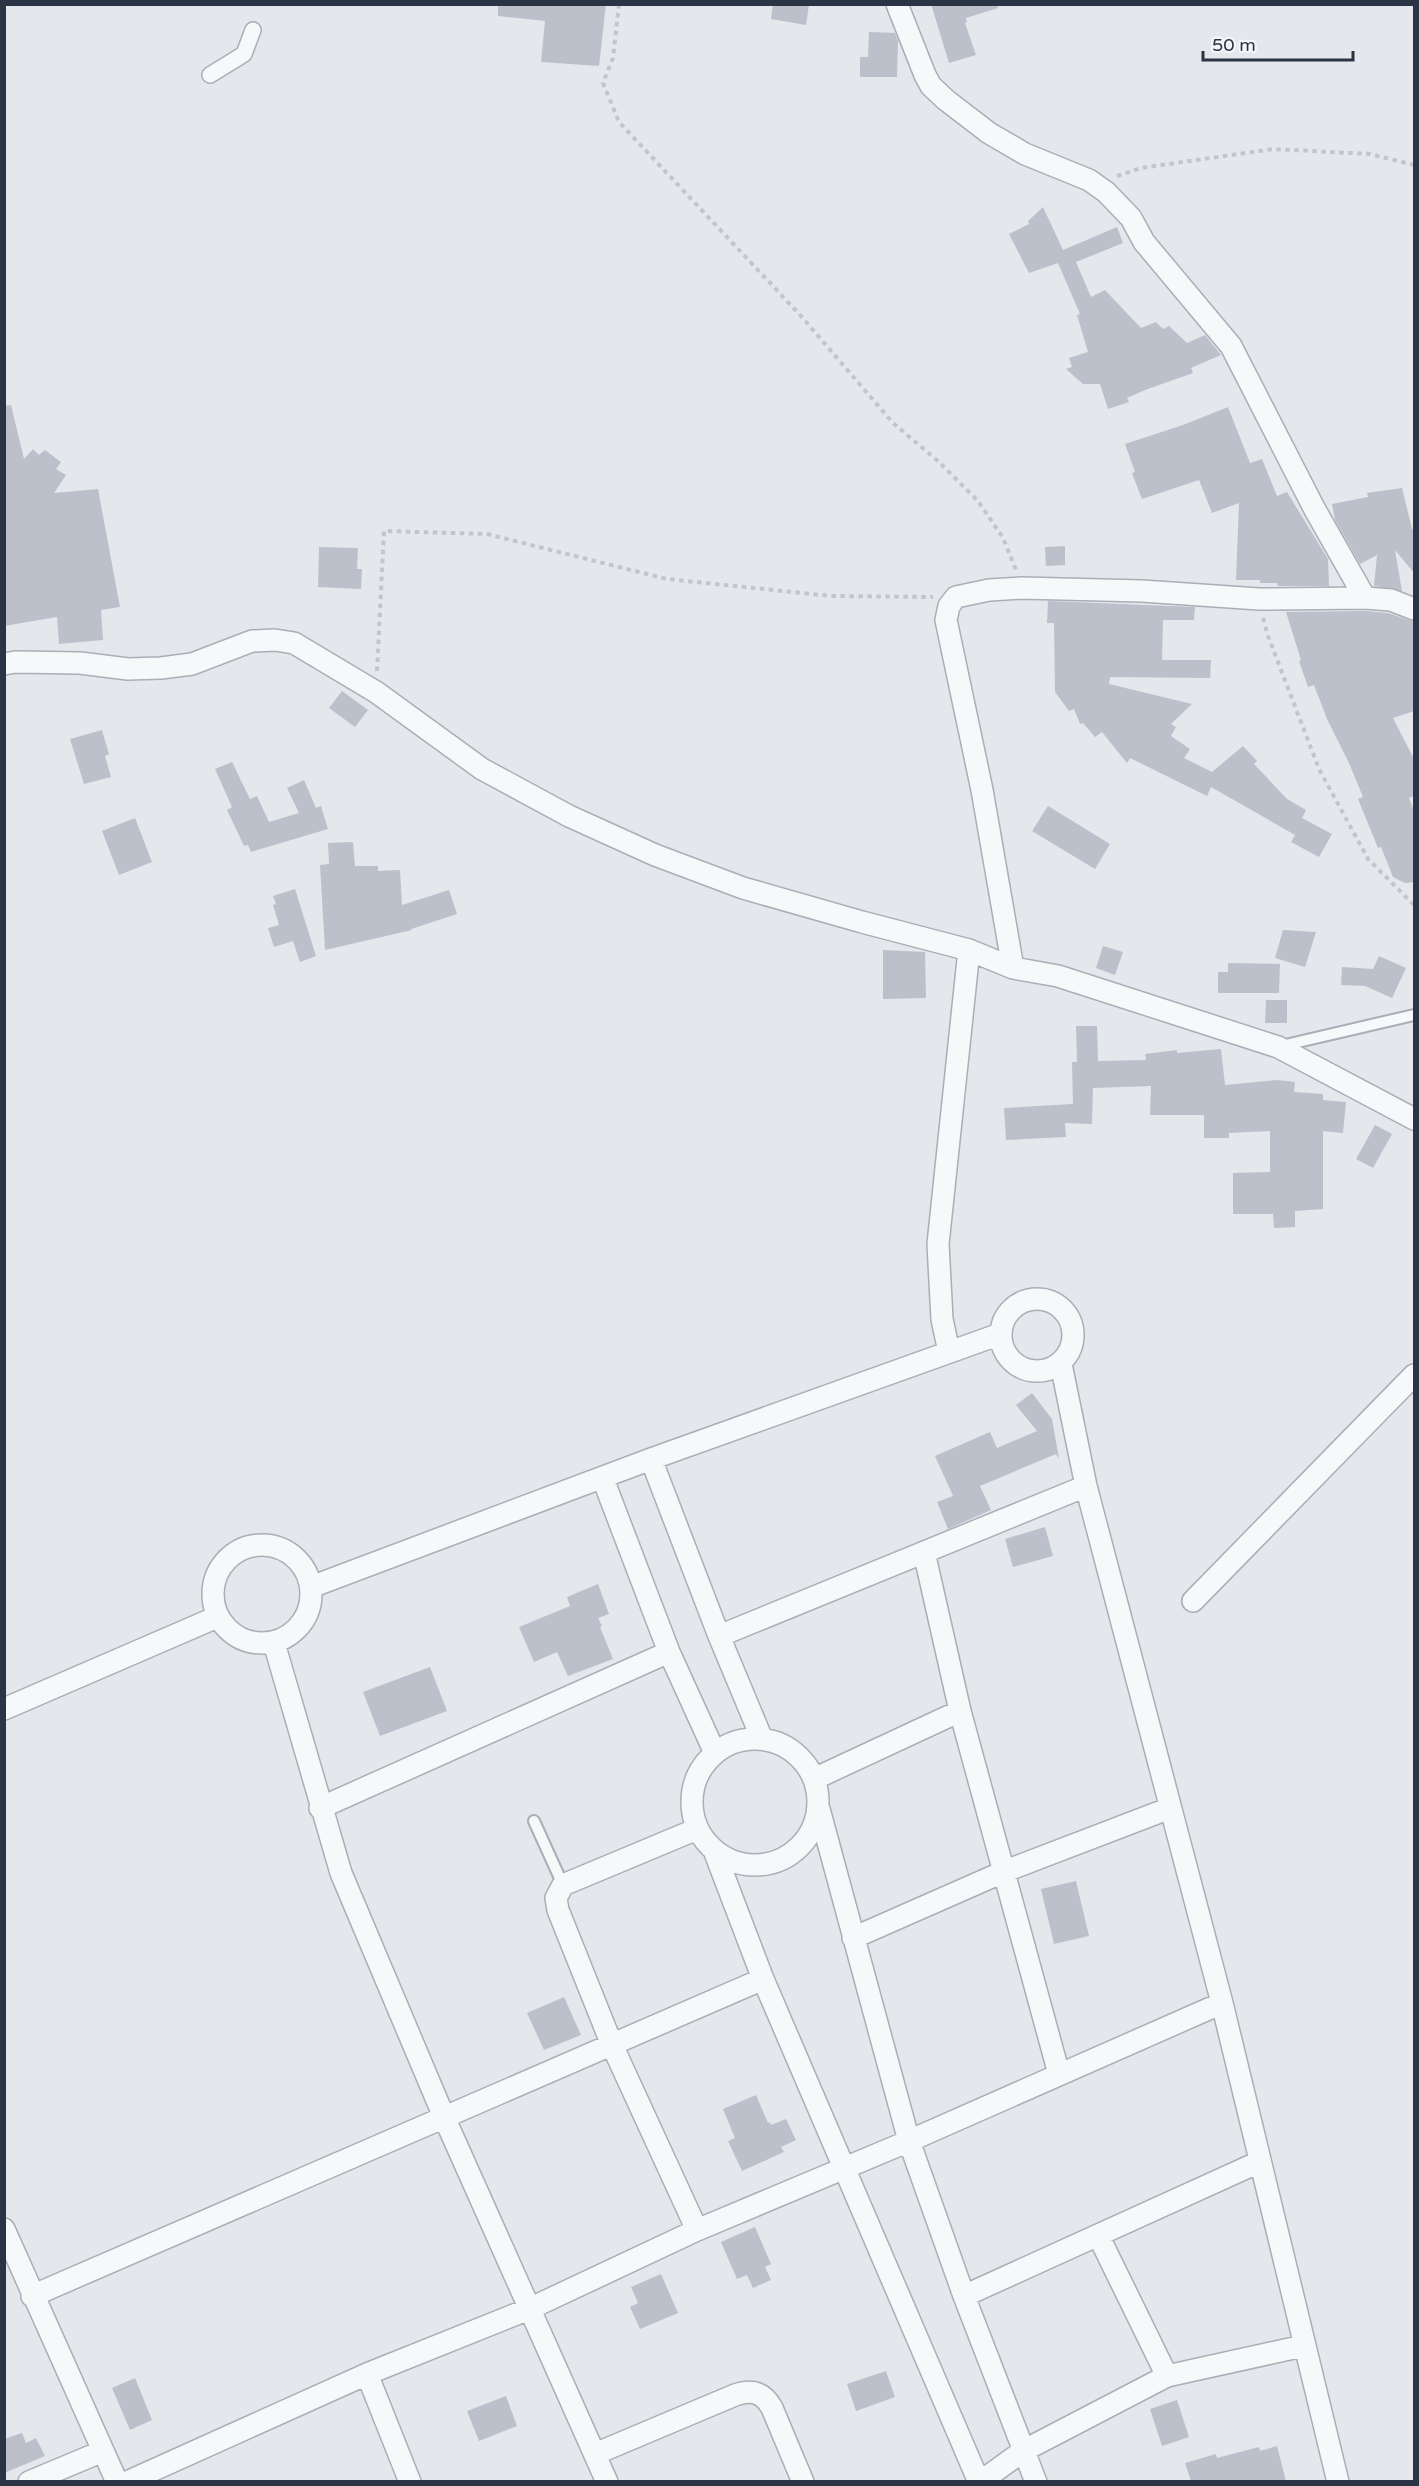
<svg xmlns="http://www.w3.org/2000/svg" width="1419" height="2486" font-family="'Varela Round',sans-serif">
	<rect width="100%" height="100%" fill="#e4e7ec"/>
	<path fill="#bbc0ca" d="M498,4H606L599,66L541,62L545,21L498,16Z
		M773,4H809L806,25L771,19Z
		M931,4H997L998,8L966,18L967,22L965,23L976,55L949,63Z
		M869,32L895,33L898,41L897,77H860V57H868Z
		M1043,207L1063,250L1117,227L1123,243L1076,262L1091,297L1105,290L1141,328L1156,322L1163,329L1169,326L1187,343L1205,335L1221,355L1191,368L1193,373L1145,390L1127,398L1129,402L1108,409L1100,384H1083L1066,369L1072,367L1069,358L1088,352L1077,315L1080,314L1058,263L1029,273L1009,234L1029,224L1028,221Z
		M11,405L24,459L33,449L39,455L45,450L61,462L56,469L66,475L54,493L98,489L120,607L101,610L103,640L59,644L57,617L4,626V406Z
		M1228,407L1250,463L1262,459L1277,496L1287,492L1328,559L1329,586H1278L1277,583H1260V580H1236L1239,503L1212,513L1199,480L1142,499L1132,473L1135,472L1125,444L1183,425Z
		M1402,488L1412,529H1414V573L1395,550L1402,591L1374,586L1377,555L1360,564L1335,520L1332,504L1368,497L1367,493Z
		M1065,546V565L1046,566L1045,547Z
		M319,547L358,548L357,569H362L361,589L318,587Z
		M1048,601L1195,607L1194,620H1163L1162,660H1211L1210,678L1110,677L1109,684L1192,704L1171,724L1176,727L1171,736L1190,749L1184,758L1212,772L1243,746L1257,761L1254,764L1287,799L1306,810L1302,818L1332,834L1319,857L1291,842L1295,835L1211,787L1207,796L1130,758L1127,763L1102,732L1095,737L1083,723L1080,724L1074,709L1069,711L1055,692L1054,623H1047Z
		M1365,611L1388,613L1414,622V711L1393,718L1414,759V796L1409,798L1414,811V882L1405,883L1393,877L1381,847L1378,848L1358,799L1363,797L1349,763L1327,719L1314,685L1308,687L1299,661L1301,660L1286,612Z
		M342,691L368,710L355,727L329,708Z
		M102,730L109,754L105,756L111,777L84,784L70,739Z
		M232,762L250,799L257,796L269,822L299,813L287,788L304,780L316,808L321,806L328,829L251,852L248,845L244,846L227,810L232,807L215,769Z
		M1048,806L1110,844L1095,869L1032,831Z
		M135,818L152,862L119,875L102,831Z
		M353,842L355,866H378V871L400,870L402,905L449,890L457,914L411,929L412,930L325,950L320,865L329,864L328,843Z
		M295,889L316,956L300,962L293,941L274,947L268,928L279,925L273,905L276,904L273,896Z
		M1283,930L1316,932L1305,967L1275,958Z
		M1103,946L1123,952L1115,975L1096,968Z
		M883,950L925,952L926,998L883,999Z
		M1379,956L1406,968L1392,998L1365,986L1341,985L1342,967L1373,969Z
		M1228,963L1280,964L1279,993H1218V972H1228Z
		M1266,1000H1287V1023H1265Z
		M1076,1026H1097L1098,1061L1146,1060L1145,1054L1177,1050V1053L1221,1049L1225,1085L1277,1080L1295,1082L1294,1092L1323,1094V1100L1346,1102L1343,1133L1323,1131V1209L1295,1211V1227L1274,1228L1273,1214H1233V1173L1270,1172V1131L1229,1133V1138H1204V1115H1150L1151,1086L1093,1088L1092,1124L1065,1123L1066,1137L1006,1140L1004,1108L1073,1104L1072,1062H1077Z
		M1375,1125L1392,1134L1373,1168L1356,1159Z
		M1032,1393L1052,1419L1059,1459L1056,1454L980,1486L991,1510L948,1529L937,1502L953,1496L935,1456L990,1432L997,1448L1037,1431L1016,1405Z
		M1045,1527L1053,1556L1013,1567L1005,1539Z
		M598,1584L609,1614L598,1618L602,1626L600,1627L613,1659L568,1676L557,1652L534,1662L519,1627L570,1606L567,1597Z
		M430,1667L447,1711L380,1736L363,1692Z
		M1076,1881L1089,1936L1054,1944L1041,1889Z
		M564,1997L581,2035L544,2050L527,2013Z
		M756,2095L768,2123L770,2122L771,2125L786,2119L796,2140L781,2147L784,2152L742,2171L728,2141L735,2138L723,2109Z
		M755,2227L771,2264L765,2267L771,2280L753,2288L747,2275L737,2279L721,2242Z
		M661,2274L678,2313L640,2329L630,2307L638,2303L631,2287Z
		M886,2371L895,2397L856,2411L847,2384Z
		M135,2378L152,2420L130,2430L112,2388Z
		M506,2396L517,2426L479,2441L467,2411Z
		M1177,2400L1189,2437L1162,2446L1150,2409Z
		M22,2433L26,2443L36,2438L45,2456L4,2473V2439Z
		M1277,2446L1286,2481H1191L1185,2463L1216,2454L1217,2458L1259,2447L1260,2451Z"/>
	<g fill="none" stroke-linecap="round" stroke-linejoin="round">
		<defs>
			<path id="service" d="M1281,1046L1414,1015
				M534,1821L563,1885"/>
			<path id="pedestrian" d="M210,75L244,54L253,30"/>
			<path id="minor" d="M897,4L925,75L931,86L946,100L989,133L1025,154L1089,180L1106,192L1131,218L1144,242L1231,346L1314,508L1365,598
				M4,664L15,662L80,663L128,669L161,668L192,664L252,641L275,640L294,643L376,692L482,769L569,816L655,855L743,888L862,922L969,950L1013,968L1058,976L1278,1047L1414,1119
				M1013,968L982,790L946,620L949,606L956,597L989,590L1022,588L1142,591L1259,599L1365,598L1391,600L1414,609
				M1001 1335a36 36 0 1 1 72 0a36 36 0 1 1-72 0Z
				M949,1352L942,1319L938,1244L969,950
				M1061,1364L1086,1486L1222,2003L1338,2482
				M651,1459L719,1636L762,1739
				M603,1479L669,1652L715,1753
				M213 1594a49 49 0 1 1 98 0a49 49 0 1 1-98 0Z
				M924,1552L960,1711L1059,2074
				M311,1587L651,1459L1000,1334
				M1193,1601L1414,1375
				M719,1636L1086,1486
				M274,1643L341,1873L444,2117L607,2482
				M4,1709L217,1617
				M692 1802a63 63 0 1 1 126 0a63 63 0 1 1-126 0Z
				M814,1779L960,1711
				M320,1808L669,1652
				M819,1809L909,2141L964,2296L1036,2482
				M715,1853L763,1979L979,2482
				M853,1938L1003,1872L1170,1808
				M4,2229L117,2482
				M697,2230L612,2045L558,1910L556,1898L563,1885L697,1829
				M1098,2235L1167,2376
				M32,2296L763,1979
				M964,2296L1259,2162
				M367,2374L410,2482
				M595,2454L735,2395C752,2389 763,2392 772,2408L803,2482
				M29,2482L103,2451
				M127,2482L367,2374L529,2309L697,2230L909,2141L1222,2003
				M980,2482L1023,2451L1167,2376L1303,2346"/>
		</defs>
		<use href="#service" stroke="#a9aeb7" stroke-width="14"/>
		<use href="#pedestrian" stroke="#a9aeb7" stroke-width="18"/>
		<use href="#minor" stroke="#a9aeb7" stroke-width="24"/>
		<path stroke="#c2c5cb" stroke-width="4" stroke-dasharray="4.5 4.5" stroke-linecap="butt" d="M619,4L613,58L603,83L619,122L801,316L893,423L939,462L978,501L1003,538L1016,570
			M1117,176L1141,168L1273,149L1370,154L1414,165
			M1263,618L1268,636L1319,769L1368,859L1414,905
			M377,671L384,531L487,534L667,579L831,596L933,597"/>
		<use href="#service" stroke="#f7f8fa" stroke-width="10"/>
		<use href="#pedestrian" stroke="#f7f8fa" stroke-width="15"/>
		<use href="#minor" stroke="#f7f8fa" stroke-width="21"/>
	</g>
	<rect width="1419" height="2486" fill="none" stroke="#2b3445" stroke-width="12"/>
	<path d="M1203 51v9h150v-9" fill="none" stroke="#2b3445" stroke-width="3"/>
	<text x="1212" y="51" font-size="18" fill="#2b3445" stroke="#f4f6f9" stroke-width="4.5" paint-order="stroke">50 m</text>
</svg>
